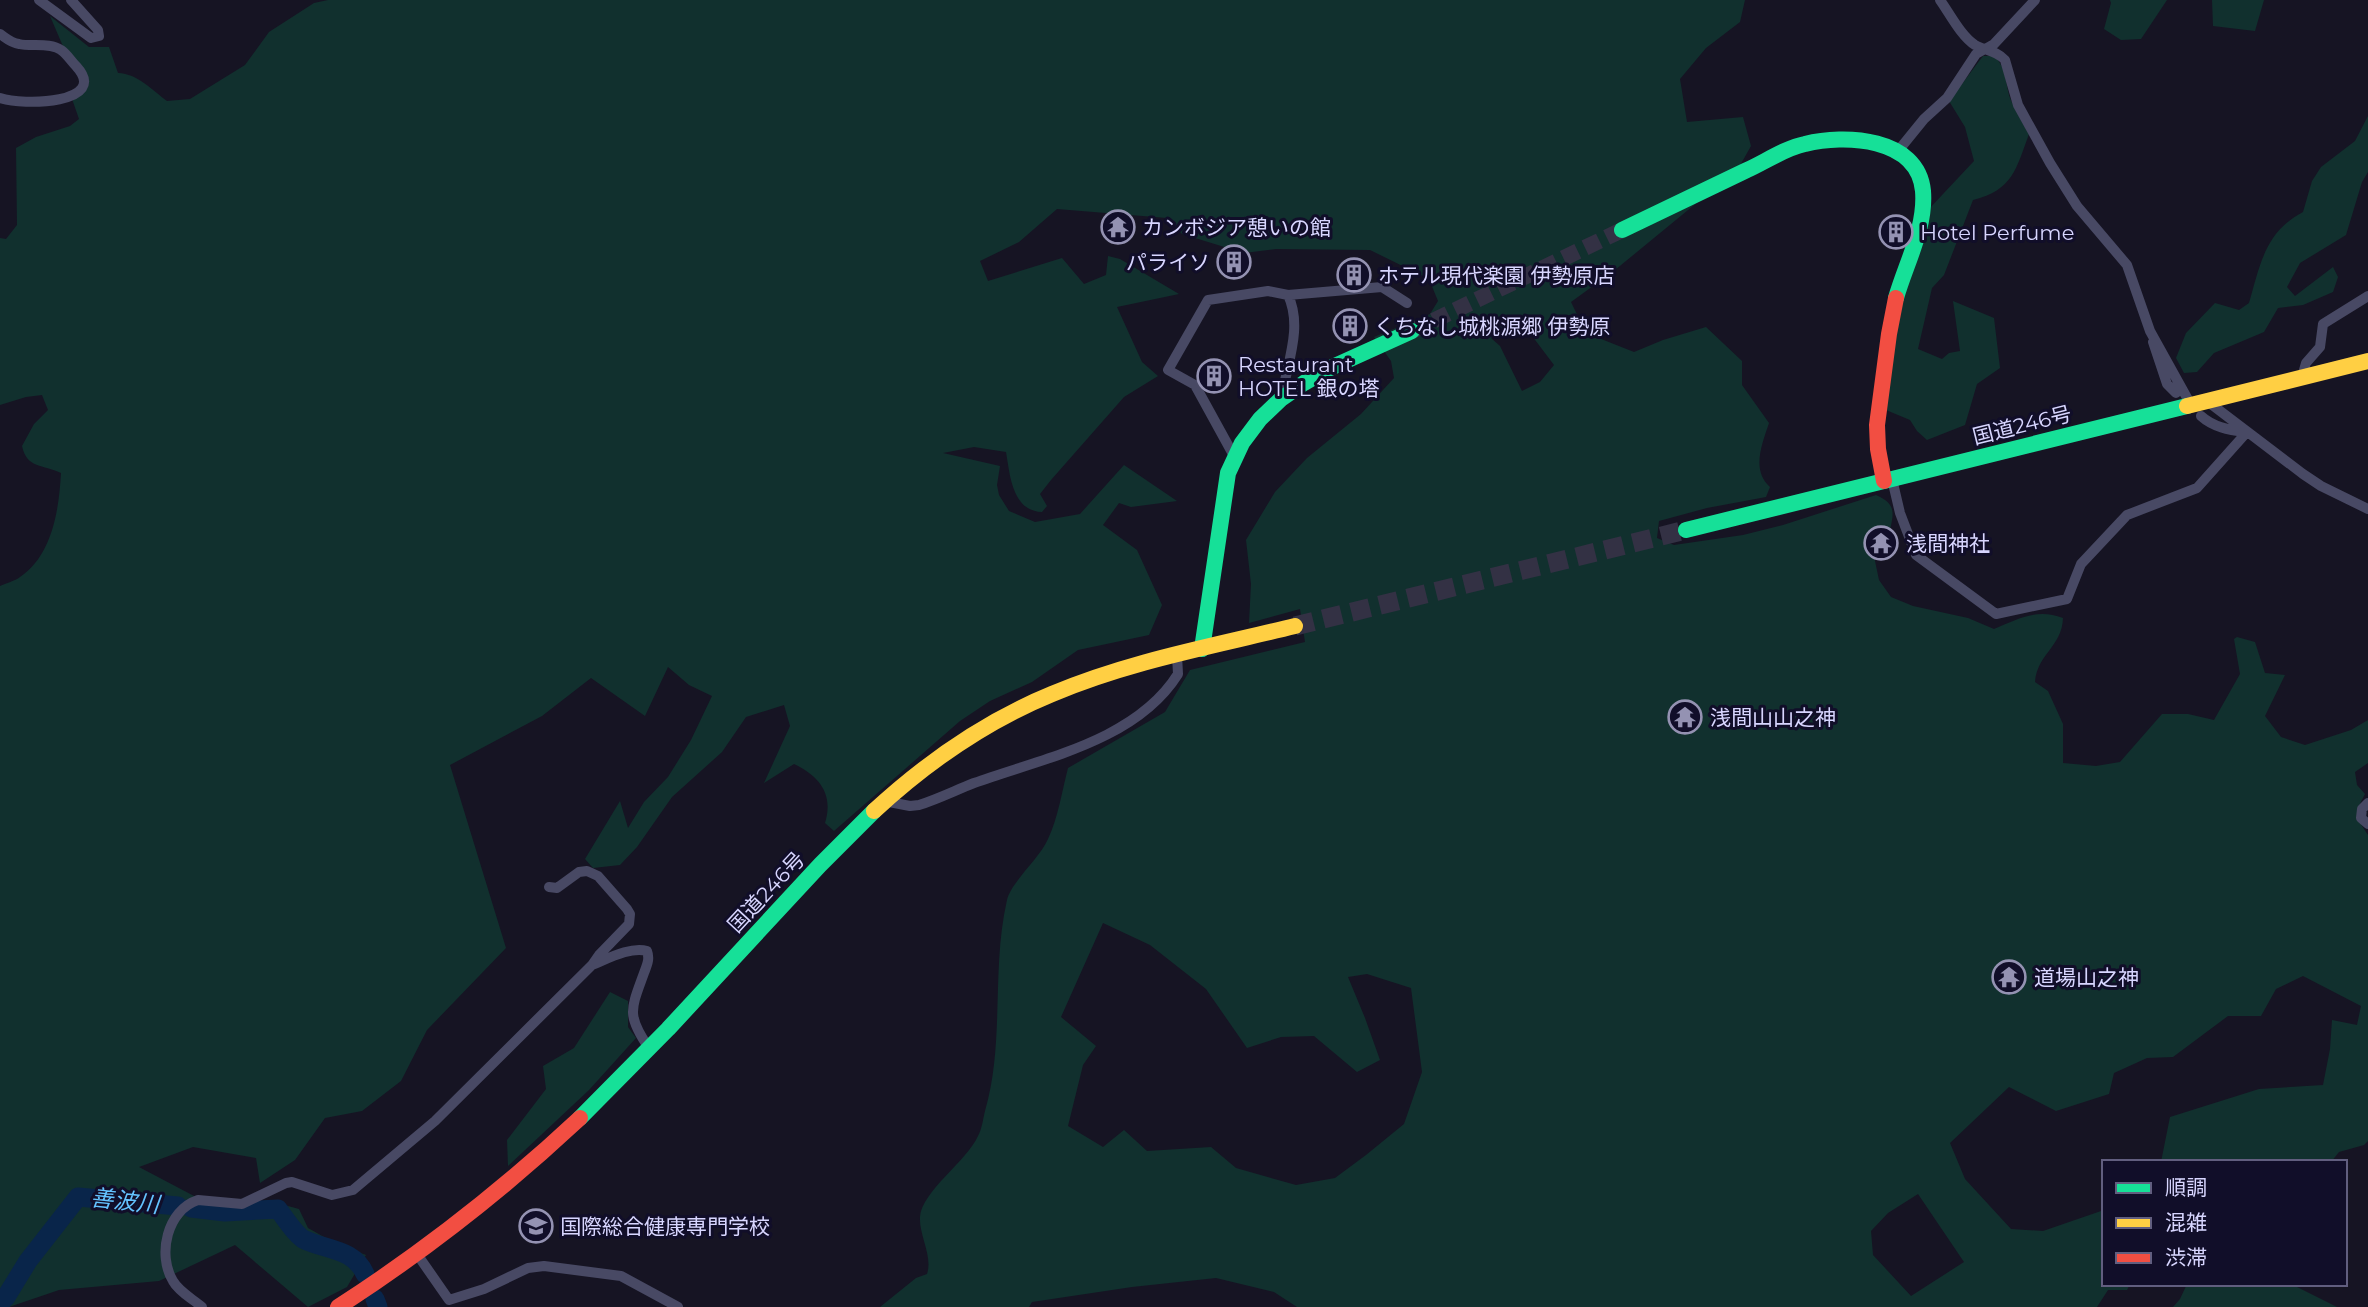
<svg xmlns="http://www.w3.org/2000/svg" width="2368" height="1307" font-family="Montserrat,'Noto Sans JP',sans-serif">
	<rect width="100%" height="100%" fill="#161423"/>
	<path fill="#11302e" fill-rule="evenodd" d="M328,0H1745L1740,22L1706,48L1680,79L1687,122L1743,117L1751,146L1738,169L1615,270L1571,302L1586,333L1634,352L1663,340L1706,327L1742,361V385L1769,423C1762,444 1751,470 1770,487L1766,497L1707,508L1659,521L1657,538L1674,545L1743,535L1783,525L1876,495C1896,504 1894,512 1890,530L1871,542L1879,580L1891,597L1913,606L1968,618L1994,629C2018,619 2037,608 2063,618C2062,647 2037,654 2035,682L2048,691L2063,724V763L2096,766L2120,762L2162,714H2188L2214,720L2240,674L2234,639L2237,637L2255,642L2265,673L2285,675L2265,716L2281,737L2305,745L2351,730L2368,720V763L2355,772L2357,785L2365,794C2354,814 2356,817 2368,835V1141L2364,1145L2339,1152L2331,1162H2161L2170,1117L2259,1089L2323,1085L2330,1049L2332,1020L2357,1025L2361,1006L2303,976L2276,989L2261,1016H2228L2173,1057L2147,1058L2114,1073L2109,1094L2056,1111L2009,1087L1950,1143L1965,1179L2011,1229L2043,1231L2104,1210V1284H2130L2127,1290H2108L2097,1307H1297L1274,1292L1216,1278L1132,1287L1032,1302L1029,1307H880L916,1278L927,1274C933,1256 919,1236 920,1217C922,1191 967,1161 978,1136C982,1129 983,1119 985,1111C1005,1042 991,970 1007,900C1011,882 1040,858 1048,839C1058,818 1062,791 1068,768L1165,712L1190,670L1305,642L1300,609L1249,623L1251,584L1246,540L1275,492L1307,458L1361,414L1394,378L1391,361L1374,337L1430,314L1438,301L1429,279L1370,250L1276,249L1244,253L1182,234L1167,218L1057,209L1019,242L980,261L988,281L1062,258L1084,284L1106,275L1108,256L1120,259L1179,294L1117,307L1142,362L1158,376L1124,397L1051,480L1040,494L1047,506L1042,512C1012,511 1010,475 1006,452L974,447L943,453L1000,466L997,485L999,495L1009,511L1035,522L1080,514L1124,465L1177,501L1131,507L1119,503L1103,525L1137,550L1162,605L1149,635L1078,650L1032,682L990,701L960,721L834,831L825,823C834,794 819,776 794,764L764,783L790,726L784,705L746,717L722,752L672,797L637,847L620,865L593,868L585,859L620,801L628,828L644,802L668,777L691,740L712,696L689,685L668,667L645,716L591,678L542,716L450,765L506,948L427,1030L401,1081L362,1111L325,1118L295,1160L260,1183L256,1158L193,1147L139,1167L232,1216L266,1200L299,1209L308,1228L333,1242L366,1255L347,1287L308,1307L235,1245L159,1281L59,1290L9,1307H0V586C6,583 15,581 20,577C53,555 59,508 61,473C43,464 27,469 22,446L34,424L48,410L42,395L26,397L0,405V238L6,239L17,225L16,148L36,137L70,126L79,119L71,96L85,83L65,51L50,16L89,47H109L118,73C138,74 151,89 167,101L190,99L245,65L269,32L314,3ZM1523,324L1554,365L1540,382L1522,391L1500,346L1491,338ZM1103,923L1150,945L1206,989L1247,1048L1281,1037L1314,1036L1357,1072L1380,1060L1365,1018L1348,977L1367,974L1411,988L1422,1072L1404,1124L1366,1155L1335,1178L1296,1185L1236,1168L1211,1147L1147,1151L1124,1130L1103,1147L1068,1126L1083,1065L1096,1046L1061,1017ZM1918,1194L1964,1262L1911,1296L1873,1255L1871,1231L1888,1213Z
		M2110,0H2167L2141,39L2121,40L2104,29L2111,3Z
		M2212,0H2264L2255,31L2213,26Z
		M1983,56H1994C2007,68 2005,82 2010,98C2015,110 2022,122 2029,134C2016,169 2013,190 1973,200L1944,275L1932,288L1918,349L1942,359L1949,353L1960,351L1953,301L1994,318L2000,368L1977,384L1965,425L1927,440L1917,431L1910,420L1886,410L1894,328L1928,210L1974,161L1965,127L1949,101Z
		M2368,116V172L2362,182L2346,235L2300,263L2287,287L2295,296L2333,267L2338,277L2333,292L2303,305L2278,308L2264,332L2214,353L2197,372L2184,373L2176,358L2186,333L2215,303L2239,310L2249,303C2260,265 2265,232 2303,212L2312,181L2321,167L2355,141Z
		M610,992L628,1001V1027L636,1038L589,1090L508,1166L507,1140L546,1089L543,1066L574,1048Z
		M2187,1284H2291L2337,1307H2173L2180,1299Z"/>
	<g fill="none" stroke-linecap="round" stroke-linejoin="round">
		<path stroke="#09254a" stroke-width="19" d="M191,1208L225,1212L278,1209C285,1218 294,1233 303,1239C324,1250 354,1248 365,1274
			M375,1299L378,1307
			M0,1303L6,1297L28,1261L78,1197L178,1206"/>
		<path stroke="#333144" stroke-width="16" stroke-dasharray="16 8" stroke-linecap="butt" d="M1412,331L1622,230"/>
		<path stroke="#333144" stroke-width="19" stroke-dasharray="19 10" stroke-linecap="butt" d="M1295,626L1686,530"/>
		<path stroke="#484964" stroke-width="10" d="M39,0L91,38L99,36L98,30L71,0
			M1940,0C1950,14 1961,36 1975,45C1985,51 1996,50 2005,60L2018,105L2050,163L2077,206L2127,265L2150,331L2191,405
			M0,34C6,38 11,43 19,44C31,47 50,42 61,50C67,54 71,61 76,66C111,104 22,106 0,98
			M1898,151L1924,119L1947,98L1976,54L1994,44L2035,0
			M1288,295L1382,287L1407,303
			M2153,342L2167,384L2176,393
			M2302,377L2306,363L2320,347L2323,324L2368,296
			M2207,401L2303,474L2321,486L2368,509
			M2201,416C2213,427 2229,430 2245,432
			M1234,456L1195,385L1168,370L1208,300L1268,291L1288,295C1303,327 1287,363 1282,396
			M1892,479L1900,513L1916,555L1996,614L2067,599L2081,564L2127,515L2197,488L2247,432
			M884,801L910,806L919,805C938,799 956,790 974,783C1043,758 1136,741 1178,674L1177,655
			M2368,803L2362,809L2361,818L2368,824
			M549,887L557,888L579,872L587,871L598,876L627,909L630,914L629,924L599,955L592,965C607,959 631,946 647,951C650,959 647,965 644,973C631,1009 626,1015 649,1048
			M417,1254L449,1300L484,1289L528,1268L544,1266L621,1276L678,1307
			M202,1307C193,1299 179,1292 173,1281C157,1255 167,1210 198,1200L242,1204L286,1183L292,1182L332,1195L353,1190L435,1121L592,965"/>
		<path stroke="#16e098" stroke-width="16" d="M1622,230C1664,210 1705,190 1747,170C1765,162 1785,148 1805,144C1844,134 1918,137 1923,191C1926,228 1906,263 1896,298
			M1686,530L2187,406
			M1202,649L1228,473L1242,443L1260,419L1281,399L1304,383L1328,369L1412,331
			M580,1118L668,1029L820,865L874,811"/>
		<path stroke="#ffcf43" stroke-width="16" d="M2187,406L2368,361
			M874,811C926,763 986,721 1052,694C1130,661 1214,646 1295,626"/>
		<path stroke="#f24e42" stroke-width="16" d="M1884,481L1878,449L1877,425L1889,334L1896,298
			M338,1307C425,1251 504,1189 580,1118"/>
	</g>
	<defs>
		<symbol id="temple-ring" viewBox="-11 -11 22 22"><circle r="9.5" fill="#110e29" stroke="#9492b2" stroke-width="1.5"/><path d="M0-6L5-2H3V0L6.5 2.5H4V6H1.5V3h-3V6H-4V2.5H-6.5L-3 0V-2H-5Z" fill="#9492b2"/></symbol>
		<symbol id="building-ring" viewBox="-11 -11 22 22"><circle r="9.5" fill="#110e29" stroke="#9492b2" stroke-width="1.5"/><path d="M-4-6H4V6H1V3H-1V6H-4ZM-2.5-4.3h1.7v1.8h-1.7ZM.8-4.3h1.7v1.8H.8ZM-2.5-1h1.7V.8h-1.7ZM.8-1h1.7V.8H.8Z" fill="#9492b2"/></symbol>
		<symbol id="school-ring" viewBox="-11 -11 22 22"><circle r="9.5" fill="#110e29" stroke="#9492b2" stroke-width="1.5"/><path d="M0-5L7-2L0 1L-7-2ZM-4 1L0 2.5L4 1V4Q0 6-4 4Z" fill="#9492b2"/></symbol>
	</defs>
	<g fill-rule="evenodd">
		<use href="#temple-ring" x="1099" y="208" width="38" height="38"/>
		<use href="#building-ring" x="1877" y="213" width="38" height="38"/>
		<use href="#building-ring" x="1215" y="243" width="38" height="38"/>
		<use href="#building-ring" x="1335" y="256" width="38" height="38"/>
		<use href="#building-ring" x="1331" y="307" width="38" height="38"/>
		<use href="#building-ring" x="1195" y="357" width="38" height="38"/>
		<use href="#temple-ring" x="1862" y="524" width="38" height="38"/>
		<use href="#temple-ring" x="1666" y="698" width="38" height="38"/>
		<use href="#temple-ring" x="1990" y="958" width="38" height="38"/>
		<use href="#school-ring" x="517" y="1207" width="38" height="38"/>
	</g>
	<g text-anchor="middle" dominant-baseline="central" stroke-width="6" stroke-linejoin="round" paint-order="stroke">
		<g font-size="21" fill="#d8d6ff" stroke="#110e29" text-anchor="start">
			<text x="1142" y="227">カンボジア憩いの館</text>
			<text x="1920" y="232">Hotel Perfume</text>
			<text x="1210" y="262" text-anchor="end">パライソ</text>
			<text x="1378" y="275">ホテル現代楽園 伊勢原店</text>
			<text x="1374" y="326">くちなし城桃源郷 伊勢原</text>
			<text x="1238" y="364">Restaurant<tspan x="1238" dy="24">HOTEL 銀の塔</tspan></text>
			<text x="1906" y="543">浅間神社</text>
			<text x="1710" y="717">浅間山山之神</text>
			<text x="2034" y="977">道場山之神</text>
			<text x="560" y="1226">国際総合健康専門学校</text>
		</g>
		<g font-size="21" fill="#d8d6ff" stroke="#110e29">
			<text transform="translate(2022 425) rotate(-14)">国道246号</text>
			<text transform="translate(766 892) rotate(-47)">国道246号</text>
		</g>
		<g font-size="23" font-style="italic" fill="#64c3ff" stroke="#110e29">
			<text transform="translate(125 1201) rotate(6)">善波川</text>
		</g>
	</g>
	<rect x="2102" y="1160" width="245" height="126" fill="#110e29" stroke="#615e7f" stroke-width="2"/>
	<rect x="2116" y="1183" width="35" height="10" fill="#16e098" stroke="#615e7f" stroke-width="2"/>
	<text x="2165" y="1195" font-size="21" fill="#d8d6ff">順調</text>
	<rect x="2116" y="1218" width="35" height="10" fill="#ffcf43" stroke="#615e7f" stroke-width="2"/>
	<text x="2165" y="1230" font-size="21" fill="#d8d6ff">混雑</text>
	<rect x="2116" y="1253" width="35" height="10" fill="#f24e42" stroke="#615e7f" stroke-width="2"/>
	<text x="2165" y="1265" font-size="21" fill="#d8d6ff">渋滞</text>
</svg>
